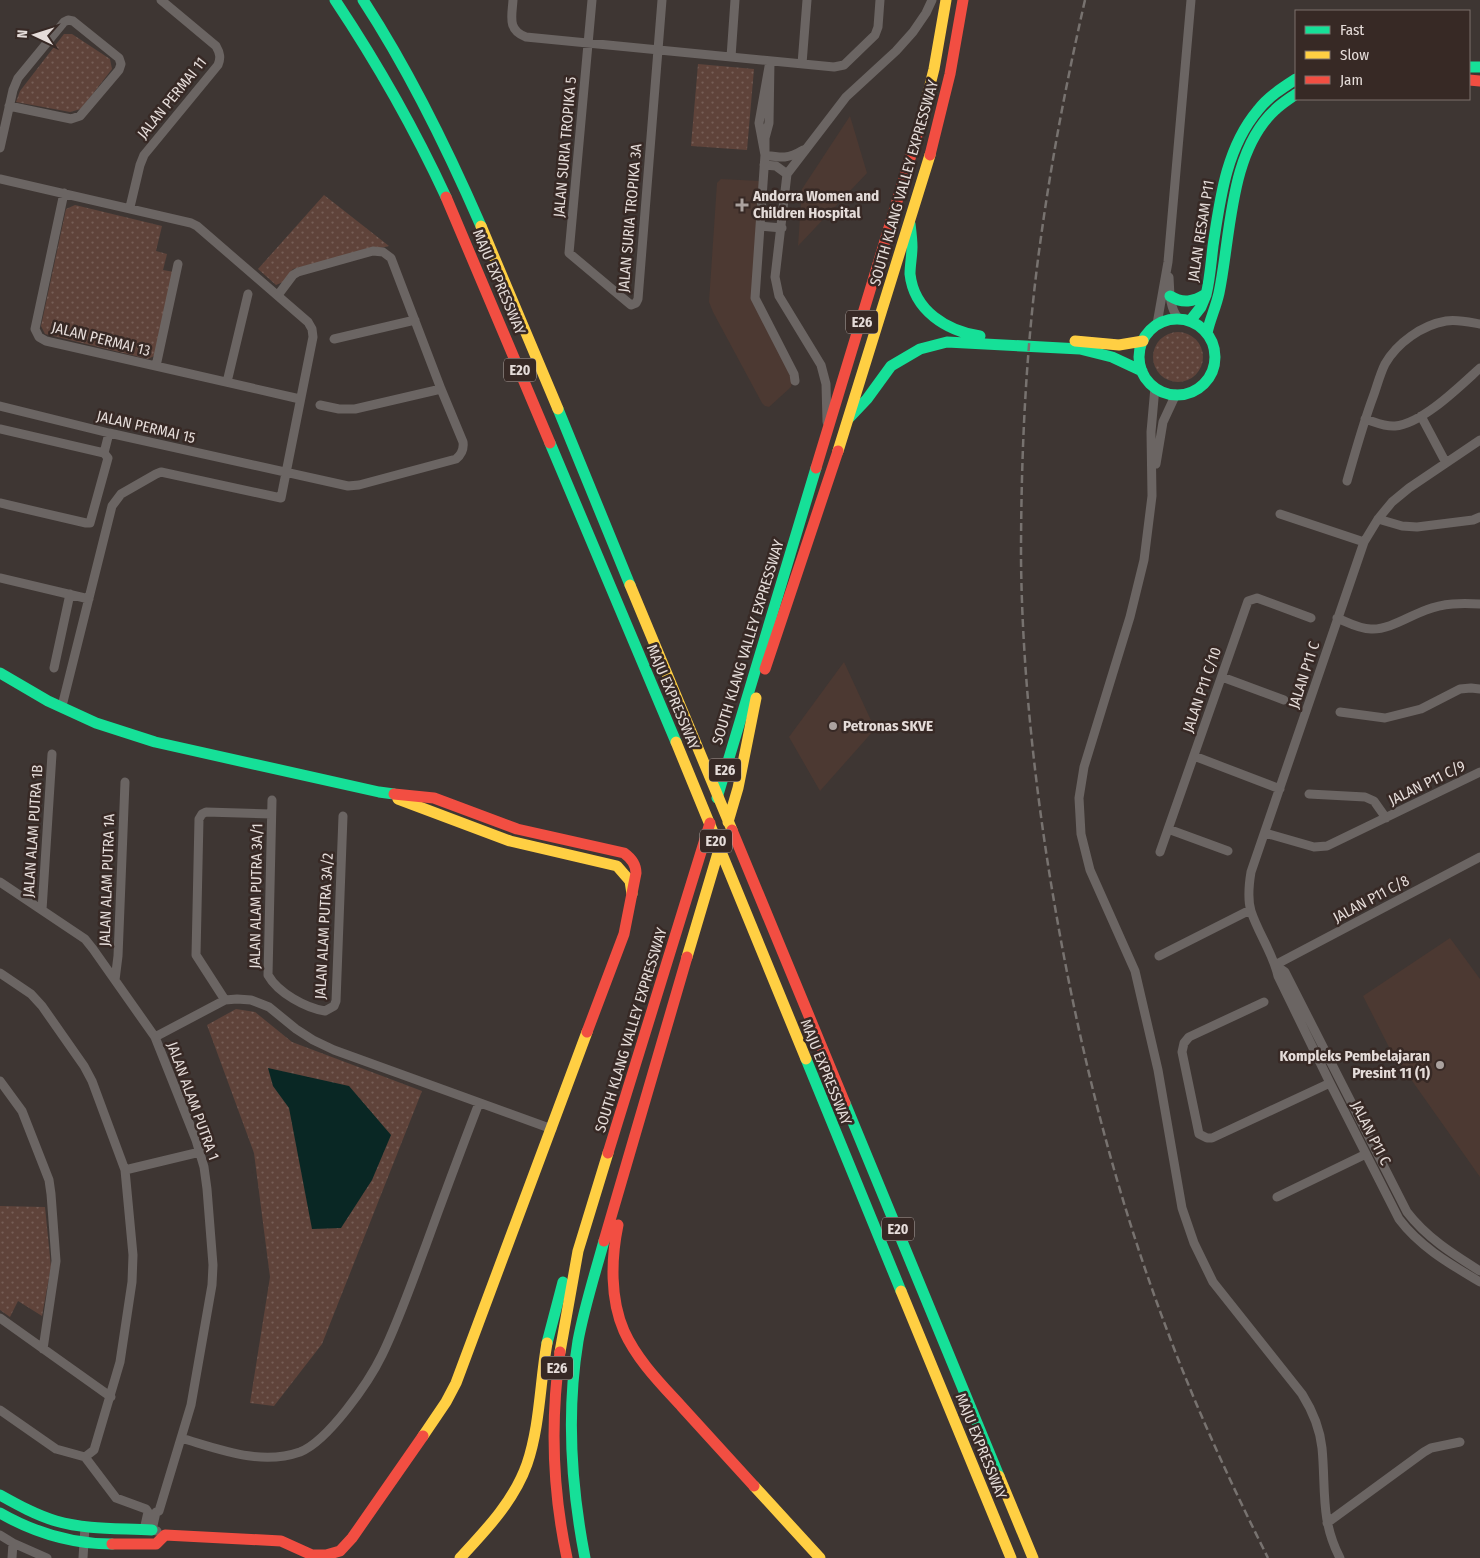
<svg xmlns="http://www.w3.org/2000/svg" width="1480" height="1558" font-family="'Fira Sans Condensed',sans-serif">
	<defs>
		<pattern id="grass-dots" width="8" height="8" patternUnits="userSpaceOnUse" patternTransform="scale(1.25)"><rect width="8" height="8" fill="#5f433a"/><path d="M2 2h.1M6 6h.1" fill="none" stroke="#765e56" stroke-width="1.8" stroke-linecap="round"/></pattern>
	</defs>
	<rect width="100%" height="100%" fill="#3e3633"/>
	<path fill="#4c3932" d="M850,116L867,173L798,246L802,189Z
		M721,179L760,181L752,297L791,373L792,383L791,387L769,407L765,406L762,403L713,312L709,302L717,183Z
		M844,662L875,729L820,791L789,737Z
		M1450,938L1480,979V1177L1391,1051L1363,996Z"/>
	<path fill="url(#grass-dots)" d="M64,34H72L110,59L112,69L81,109L70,112L16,102L20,91Z
		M698,64L754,69L747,150L691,146Z
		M324,195L389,246L293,269L283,282L276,285L258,269Z
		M75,205L162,226L156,251L167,254L163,270L174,272L154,356L148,359L45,334L41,326L66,209Z
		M1153 357a25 25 0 1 1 50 0a25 25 0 1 1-50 0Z
		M236,1009L255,1012L292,1042L422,1091L322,1344L274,1406L250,1403L270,1277L254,1153L207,1025Z
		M0,1206L45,1207L51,1267L42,1316L18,1301L10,1317L0,1310Z"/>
	<path fill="#092724" d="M268,1068L349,1086L391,1135L372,1180L341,1228L312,1229L289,1108L273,1086Z"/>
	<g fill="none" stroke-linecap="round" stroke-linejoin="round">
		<path stroke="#6b6563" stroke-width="9" d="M513,0C512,16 507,30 526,37L834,67L844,65L875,35L878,27L880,0
			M592,0L569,253L631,305L636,303L638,299L662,0
			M731,57L735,0
			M770,61L769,123L765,138V155L759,123Z
			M802,64L807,0
			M0,148L13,90L18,78L64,22L68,20L73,21L119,58L121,64L119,70L80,116L71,119L9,106
			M764,165L776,166L787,174
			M0,179L191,223L197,226L308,322L312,329L313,337L281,498L161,472L156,474L121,494L112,506L62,706
			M64,193L35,329L39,337L46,341L300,399
			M130,207L140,165L144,155L218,65C221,58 220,53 216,46L161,0
			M760,226L782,228
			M1169,277C1170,293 1169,306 1178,318
			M1157,324L1168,262L1191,0
			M334,339L415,320
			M156,366L178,264
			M795,381L794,374L755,298L765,155C782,158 788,159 803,150
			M227,382L248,294
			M1155,387L1151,432L1152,496L1144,560L1130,617L1084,767L1079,798L1081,834L1090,870L1135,971L1158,1070L1182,1208L1194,1243L1213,1282L1302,1394C1312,1410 1320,1429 1322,1448C1326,1489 1320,1520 1340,1558
			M320,405L339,409H355L441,389
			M0,406L109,433L348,486L359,485L456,459C462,454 464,449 463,442L441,389L391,258L383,252L373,251L298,272L293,275L278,295
			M1421,416L1446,463
			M1365,419C1375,422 1385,427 1395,426C1422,424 1460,386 1480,368
			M827,422L826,384L821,365L779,296L775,277L787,174L846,97L896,51L913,32L926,13L932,0
			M0,429L104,453L109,433
			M1480,440L1409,488L1392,502L1378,519L1364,542L1251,872C1249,884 1247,898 1251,911C1258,933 1273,953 1278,976L1330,1083L1399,1219C1420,1247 1450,1264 1480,1282
			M1156,464L1163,422L1176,394
			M1347,481C1355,453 1363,424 1373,397C1377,386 1380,374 1385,364C1397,343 1422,325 1446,321C1457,319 1469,322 1480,324
			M0,503L86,523H90L108,458L104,453
			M1280,514L1364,542
			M1378,519L1402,526L1417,527L1473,520L1480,517
			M0,578L89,599
			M1337,618C1347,622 1359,629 1371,629C1389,630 1409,616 1426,610C1444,603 1461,603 1480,604
			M54,668L70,594
			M1222,677L1284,700
			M1340,712L1385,718L1421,709L1460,689L1471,688L1480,689
			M1194,756L1280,789
			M1309,794L1365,797L1374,801L1386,818
			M272,800L268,975C278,993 306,1008 325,1011L334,1006L336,1001L343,816
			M1168,829L1228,851
			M1265,833L1314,847L1327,846L1480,772
			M1160,852L1248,601L1257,598L1311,618
			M0,882L85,939L93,949L155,1037L196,1140L204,1167L207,1189L213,1265L212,1285L191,1405L159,1511
			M42,910L52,754
			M1159,956L1250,910
			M1275,965L1285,972L1407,1212C1427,1238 1453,1254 1480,1271
			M1275,965L1480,857
			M0,973L31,994L42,1006L84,1066L92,1081L125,1170L133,1255L132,1282L120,1362L94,1450L85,1457L56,1449L0,1410
			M115,980L118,956L125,782
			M225,1000L196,955L199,819L202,814L206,812L271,814
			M1264,1002L1189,1037L1184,1043L1182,1052L1199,1134L1207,1138H1212L1330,1083
			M155,1037L225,1000L237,999L251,1000L269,1007L296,1029L313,1040L334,1050L552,1129
			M0,1081L22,1111L49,1180L51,1194L56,1261L43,1349
			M125,1170L200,1152
			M1277,1197L1366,1154
			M0,1318L111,1397
			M181,1438C219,1449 260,1466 300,1452C328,1441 369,1382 382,1355C399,1320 412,1282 426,1245C443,1198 461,1150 479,1103
			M85,1457L116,1498L146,1509L148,1512L144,1530
			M1327,1523L1424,1452L1431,1448L1460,1442
			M157,1531L152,1530L156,1512L159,1511
			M0,1535L13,1543L47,1558
			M12,1558L13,1543
			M83,1558L85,1527"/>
		<path stroke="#16e098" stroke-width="11" d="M335,0C377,63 414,128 446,197
			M363,0C410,72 447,148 481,226
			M1469,67H1480
			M910,224C911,232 912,239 912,247C912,256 910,265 910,274C914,311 947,331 980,336
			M1170,296C1183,304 1193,302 1206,294
			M1139 357a38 38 0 1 1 76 0a38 38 0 1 1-76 0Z
			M1190,321L1201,307L1206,295C1210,279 1211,262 1213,246C1220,199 1226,148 1258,110C1268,97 1282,88 1296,79
			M1207,333C1210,319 1216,307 1219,293C1231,236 1229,152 1275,110C1281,104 1289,99 1296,94
			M558,409L630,585
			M849,418L867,399L891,366L920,349L947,342L1080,349L1112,357L1142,371
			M550,443L676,742
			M0,673L48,701L96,723L155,742L379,792L394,794
			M717,798L816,468
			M806,1059L901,1291
			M845,1103L999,1476
			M547,1343L563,1282
			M0,1495C18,1505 36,1515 56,1521C87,1530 120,1528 152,1530
			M0,1513C35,1533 72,1544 112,1544
			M585,1558C571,1486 566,1414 578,1341C584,1308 595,1274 604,1241"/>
		<path stroke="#ffcf43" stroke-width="11" d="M919,129L934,69L946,0
			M481,226L558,409
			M1075,341L1119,345L1143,341
			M838,451L930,155
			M630,585L732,830
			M676,742L806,1059
			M398,799L510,841L617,866L630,881L632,894
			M728,822L738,788L756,698
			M687,957L720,846
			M901,1291L1011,1558
			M560,1352L578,1251L608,1153
			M423,1436L446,1402L456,1383L587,1032
			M999,1476L1033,1558
			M754,1486L820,1558
			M460,1558C486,1530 514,1501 527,1464C540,1426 540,1382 547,1343"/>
		<path stroke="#f24e42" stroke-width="11" d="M1469,80L1480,81
			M930,155L950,74L963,0
			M446,197L550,443
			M816,468L919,129
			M765,669L838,451
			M394,794L434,798L517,829L624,853C631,858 636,864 636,873L624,934L587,1032
			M732,830L845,1103
			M608,1153L710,823
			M618,1225C611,1259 610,1299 624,1331C637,1360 661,1384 682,1407C706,1433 730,1460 754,1486
			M604,1241L687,957
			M560,1352C550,1423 552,1488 567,1558
			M112,1544H156L165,1535L281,1541L312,1555H326L340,1551L352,1538L423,1436"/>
		<path stroke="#77726f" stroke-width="2.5" stroke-dasharray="8 4" stroke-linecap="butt" d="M1085,0C1067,79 1052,157 1041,237C1026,343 1021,451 1021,558C1022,662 1033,769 1049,871C1074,1027 1111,1182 1167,1330C1196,1408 1231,1484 1268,1558"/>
	</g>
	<g fill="#aba29f" stroke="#372925" stroke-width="2">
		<path d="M739.5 197.5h5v5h5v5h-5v5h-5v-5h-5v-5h5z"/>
		<circle cx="833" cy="726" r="5"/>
		<circle cx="1440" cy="1065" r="5"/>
	</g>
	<g text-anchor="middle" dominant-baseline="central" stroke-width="5" stroke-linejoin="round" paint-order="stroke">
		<g fill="#372925" stroke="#b1a6a3" stroke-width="1">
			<rect x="846" y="310.5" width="32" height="23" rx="4"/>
			<rect x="504" y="358.5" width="32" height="23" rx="4"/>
			<rect x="709" y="758.5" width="32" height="23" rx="4"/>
			<rect x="700" y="829.5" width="32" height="23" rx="4"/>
			<rect x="882" y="1217.5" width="32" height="23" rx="4"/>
			<rect x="541" y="1356.5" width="32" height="23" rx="4"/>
		</g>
		<g font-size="14" font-weight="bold" fill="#e5dcd9">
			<text x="862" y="322">E26</text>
			<text x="520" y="370">E20</text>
			<text x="725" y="770">E26</text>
			<text x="716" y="841">E20</text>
			<text x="898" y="1229">E20</text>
			<text x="557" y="1368">E26</text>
		</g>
		<g font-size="15" fill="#e5dcd9" stroke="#372925">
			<text transform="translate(172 98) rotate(-51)">JALAN PERMAI 11</text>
			<text transform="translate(565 147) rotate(-85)">JALAN SURIA TROPIKA 5</text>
			<text transform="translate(904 183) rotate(-74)">SOUTH KLANG VALLEY EXPRESSWAY</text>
			<text transform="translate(630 218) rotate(-85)">JALAN SURIA TROPIKA 3A</text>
			<text transform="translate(1201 231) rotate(-81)">JALAN RESAM P11</text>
			<text transform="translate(499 282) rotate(67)">MAJU EXPRESSWAY</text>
			<text transform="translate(101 339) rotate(14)">JALAN PERMAI 13</text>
			<text transform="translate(146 427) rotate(13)">JALAN PERMAI 15</text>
			<text transform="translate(748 642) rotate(-73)">SOUTH KLANG VALLEY EXPRESSWAY</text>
			<text transform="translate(1304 675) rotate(-72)">JALAN P11 C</text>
			<text transform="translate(1202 690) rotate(-71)">JALAN P11 C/10</text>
			<text transform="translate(673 697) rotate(67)">MAJU EXPRESSWAY</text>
			<text transform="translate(1427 783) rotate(-26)">JALAN P11 C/9</text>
			<text transform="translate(33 831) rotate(-86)">JALAN ALAM PUTRA 1B</text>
			<text transform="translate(107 880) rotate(-88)">JALAN ALAM PUTRA 1A</text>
			<text transform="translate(256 896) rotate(-89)">JALAN ALAM PUTRA 3A/1</text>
			<text transform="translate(1371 899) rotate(-28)">JALAN P11 C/8</text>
			<text transform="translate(324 926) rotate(-87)">JALAN ALAM PUTRA 3A/2</text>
			<text transform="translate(631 1030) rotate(-73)">SOUTH KLANG VALLEY EXPRESSWAY</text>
			<text transform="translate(826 1072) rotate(68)">MAJU EXPRESSWAY</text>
			<text transform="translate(193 1101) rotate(70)">JALAN ALAM PUTRA 1</text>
			<text transform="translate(1371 1133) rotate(63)">JALAN P11 C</text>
			<text transform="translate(981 1446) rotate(68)">MAJU EXPRESSWAY</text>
		</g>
		<g font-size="15" font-weight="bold" fill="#e5dcd9" stroke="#372925" text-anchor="start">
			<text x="753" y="196">Andorra Women and<tspan x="753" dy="17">Children Hospital</tspan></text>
			<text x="843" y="726">Petronas SKVE</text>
			<text x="1430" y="1056" text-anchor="end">Kompleks Pembelajaran<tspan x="1430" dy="17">Presint 11 (1)</tspan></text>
		</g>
	</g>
	<rect x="1295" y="10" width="175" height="90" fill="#372925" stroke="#7d716d"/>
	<rect x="1305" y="26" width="25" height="8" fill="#16e098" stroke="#7d716d"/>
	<text x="1340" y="35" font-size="15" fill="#e5dcd9">Fast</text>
	<rect x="1305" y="51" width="25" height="8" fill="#ffcf43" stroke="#7d716d"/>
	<text x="1340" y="60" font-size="15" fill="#e5dcd9">Slow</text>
	<rect x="1305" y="76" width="25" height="8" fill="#f24e42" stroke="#7d716d"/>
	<text x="1340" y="85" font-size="15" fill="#e5dcd9">Jam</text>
	<g transform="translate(35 35) rotate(274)" stroke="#372925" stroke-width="4" paint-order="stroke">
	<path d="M0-4L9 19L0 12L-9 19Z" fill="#e5dcd9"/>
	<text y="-8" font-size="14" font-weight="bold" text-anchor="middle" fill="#e5dcd9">N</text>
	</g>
</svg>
